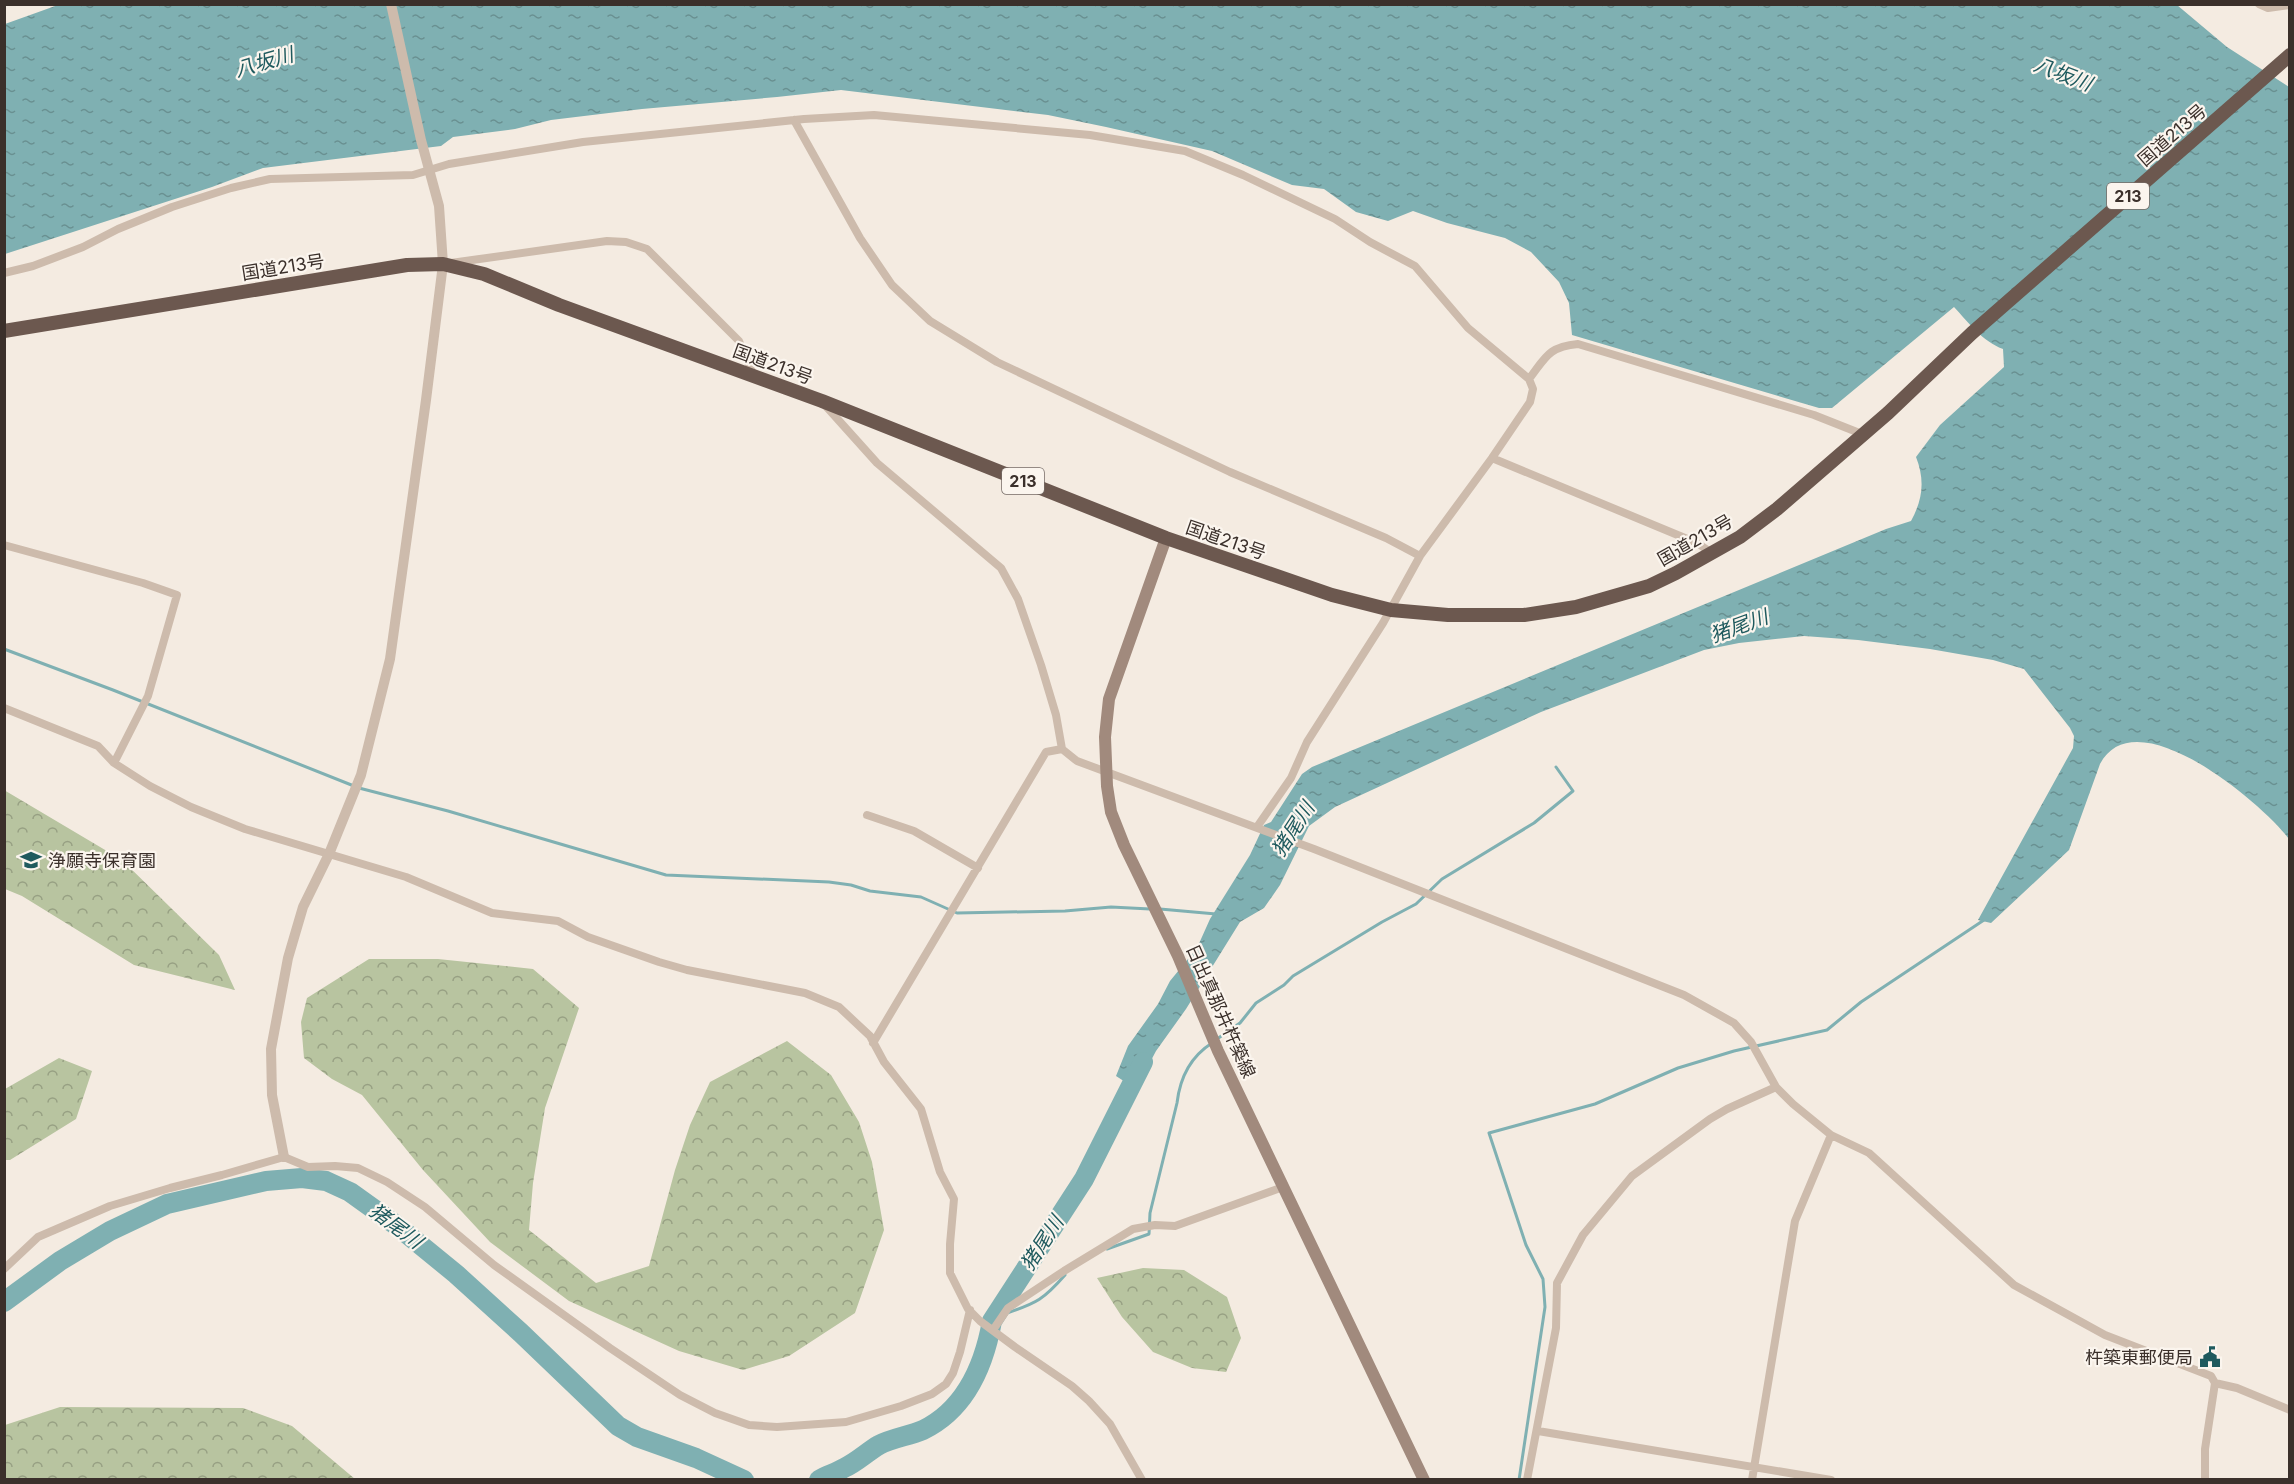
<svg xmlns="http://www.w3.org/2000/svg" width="2294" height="1484" font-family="Inter,'Noto Sans JP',sans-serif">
	<defs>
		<pattern id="forest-crowns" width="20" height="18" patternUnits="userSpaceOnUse" patternTransform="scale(1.5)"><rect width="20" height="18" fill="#b8c4a0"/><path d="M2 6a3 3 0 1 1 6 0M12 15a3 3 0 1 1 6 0" fill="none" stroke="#97a083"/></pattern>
		<pattern id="water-ripples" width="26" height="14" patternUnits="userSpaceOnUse" patternTransform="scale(1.5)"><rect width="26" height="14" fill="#7fb0b2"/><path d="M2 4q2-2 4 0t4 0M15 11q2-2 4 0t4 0" fill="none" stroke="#699091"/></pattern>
	</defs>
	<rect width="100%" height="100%" fill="#f4ebe1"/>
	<path fill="url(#forest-crowns)" d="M4,790L122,860L219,955L235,990L134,965L22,896L5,889Z
		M369,959H438L533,969L579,1008L545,1108L533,1183L529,1230L596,1283L649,1266L675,1170L690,1125L710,1082L787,1041L831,1075L859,1122L872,1162L884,1230L855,1313L789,1356L743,1370L679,1351L569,1301L490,1242L423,1170L362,1095L332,1079L304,1058L301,1022L307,998Z
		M59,1058L92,1071L76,1119L10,1160H5V1089Z
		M1143,1268L1184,1270L1227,1297L1241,1338L1226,1372L1192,1368L1153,1352L1122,1317L1097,1278Z
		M60,1407L243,1408L292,1426L355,1479H5V1425Z"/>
	<path fill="url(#water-ripples)" d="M58,5H2177L2227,47L2289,87V839C2263,804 2136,696 2100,764L2069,850L1991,923L1978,920L2073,748L2074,736L2070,728L2024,669L1993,660L1930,649L1858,640L1804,636L1739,643L1704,650L1541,712L1335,807L1309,826L1280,885L1264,908L1240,922L1186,1009L1156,1051L1136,1089L1116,1076L1128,1046L1158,1004L1170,981L1197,948L1210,919L1250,855L1264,825L1271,822L1302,774L1312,767L1886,529L1911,521C1923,499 1925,480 1916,457L1940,425L2004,367L2003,349C1982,341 1969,323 1954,307L1832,408H1819L1572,335L1569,303L1559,282L1531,252L1505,238L1447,223L1413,211L1388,221L1356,212L1324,189L1292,185L1212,151L1106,127L1048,115L841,90L777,97L642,109L551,120L515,129L453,137L441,146L263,168L212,187L5,254V24Z"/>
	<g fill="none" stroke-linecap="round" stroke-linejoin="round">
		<path stroke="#7fb0b2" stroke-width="3" d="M4,649L113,690L359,788L448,811L666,875L829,882L851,885L870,891L921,897L957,913L1065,911L1111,907L1150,909
			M1160,909L1216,914
			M1217,1039L1240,1023L1256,1003L1284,985L1293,976L1382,922L1416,904L1442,879L1534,823L1573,791L1556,767
			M1107,1249L1149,1234L1150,1213L1177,1103C1180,1077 1190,1057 1212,1043
			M1007,1313C1037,1303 1044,1299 1065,1275
			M1519,1480L1545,1307L1543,1279L1526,1245L1489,1133L1595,1104L1678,1068L1734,1051L1827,1030L1861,1002L1984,920"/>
		<path stroke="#7fb0b2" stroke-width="20" d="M4,1302L60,1261L110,1231L167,1204L266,1181L302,1178L326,1181L350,1192L396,1225L456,1274L521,1333L618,1426L637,1437L696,1458L744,1480
			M819,1480C827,1475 836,1473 844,1468C857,1462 867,1452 879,1445C893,1438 909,1436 923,1430C966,1409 984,1366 992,1321L1084,1179L1143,1062"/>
		<path stroke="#cdbbac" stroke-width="8" d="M2259,4L2268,8L2290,5
			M794,120L860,238L892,285L930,321L997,362L1230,472L1386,538L1420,556
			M451,263L607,241L626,242L647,249L739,341L754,376
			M4,273L33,266L83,247L118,229L172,207L231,188L270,179L413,175L449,164L583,142L804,119L874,115L1090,135L1185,151L1243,175L1335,219L1370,242L1415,266L1468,328L1529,379L1533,389L1530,402L1492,458L1420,556L1383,623L1307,742L1291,778L1257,827
			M1529,379C1546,357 1548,347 1578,344L1814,415L1862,434
			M824,404L877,463L1001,568L1018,599L1041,665L1056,715L1062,749L1077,761L1314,849L1684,995L1734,1023L1751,1042L1776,1087L1793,1104L1831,1135L1869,1153L2014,1285L2105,1335L2211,1376L2215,1383L2205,1449V1480
			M1492,458L1697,543L1712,553
			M4,545L143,583L177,595L148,696L114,763
			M4,708L98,746L114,763L150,786L191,807L245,829L406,877L492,913L558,921L588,937L659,962L687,970L805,993L839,1007L870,1036L884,1062L921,1109L940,1172L954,1199L950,1244V1273L968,1309L980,1321L1015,1347L1072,1386L1089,1401L1110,1424L1142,1480
			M867,815L914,831L978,868
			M873,1043L1046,752L1062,749
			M4,1269L38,1237L110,1206L170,1188L222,1175L284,1157L308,1167L335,1166L358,1168L387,1182L425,1207L494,1265L610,1348L680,1395L715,1413L749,1425L777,1427L846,1422L901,1406L932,1394L946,1384L953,1373L960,1352L970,1310
			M993,1330L1008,1308L1064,1271L1133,1229L1155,1225L1175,1226L1283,1187
			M2215,1383L2237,1388L2290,1410
			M1538,1431L1831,1480
			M1527,1480L1556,1328L1557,1283L1583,1235L1632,1176L1710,1119L1727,1109L1776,1087
			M1752,1480L1795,1221L1831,1135"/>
		<path stroke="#cdbbac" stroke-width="10" d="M284,1157L272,1095L271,1049L288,958L303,907L329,854L361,775L390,659L426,400L443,264L439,206L421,140L391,4"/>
		<path stroke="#a18a7d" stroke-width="12" d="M1166,538L1109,699L1105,737L1107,786L1111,812L1124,845L1178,956L1218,1051L1424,1480"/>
		<path stroke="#6c584f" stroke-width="14" d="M4,331L407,265L443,264L484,274L559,305L822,401L1166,538L1332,595L1391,610L1448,615H1524L1576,607L1649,586L1676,573L1740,537L1777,509L1888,413L1972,333L2290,55"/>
	</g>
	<defs>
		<symbol id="school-bare" viewBox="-9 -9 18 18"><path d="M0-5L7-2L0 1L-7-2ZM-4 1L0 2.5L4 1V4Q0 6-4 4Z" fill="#1f5a5e" stroke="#fbf5ee" stroke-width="2.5" paint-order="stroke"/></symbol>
		<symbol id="civic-bare" viewBox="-9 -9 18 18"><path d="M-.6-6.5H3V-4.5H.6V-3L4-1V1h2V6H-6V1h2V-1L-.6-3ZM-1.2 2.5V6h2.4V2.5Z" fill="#1f5a5e" stroke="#fbf5ee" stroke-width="2.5" paint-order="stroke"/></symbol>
	</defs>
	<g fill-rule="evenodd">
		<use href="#school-bare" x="16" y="845" width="30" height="30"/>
		<use href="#civic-bare" x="2195" y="1342" width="30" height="30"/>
	</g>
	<g text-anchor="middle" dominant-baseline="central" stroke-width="4.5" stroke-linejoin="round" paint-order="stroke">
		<g fill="#fbf5ee" stroke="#756b66" stroke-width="1.5">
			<rect x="2107" y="183" width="42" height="26" rx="4.5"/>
			<rect x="1002" y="468" width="42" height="26" rx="4.5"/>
		</g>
		<g font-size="16" font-weight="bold" fill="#3b302b">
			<text x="2128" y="196">213</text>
			<text x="1023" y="481">213</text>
		</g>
		<g font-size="18" fill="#3b302b" stroke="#fbf5ee">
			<text transform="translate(2172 135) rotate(-41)">国道213号</text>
			<text transform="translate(283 267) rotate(-9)">国道213号</text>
			<text transform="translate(773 364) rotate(20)">国道213号</text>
			<text transform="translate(1226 540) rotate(19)">国道213号</text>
			<text transform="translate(1695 540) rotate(-30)">国道213号</text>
			<text transform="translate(1221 1011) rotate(66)">日出真那井杵築線</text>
		</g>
		<g font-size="18" fill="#3b302b" stroke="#fbf5ee" text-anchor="start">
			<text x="48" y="860">浄願寺保育園</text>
			<text x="2193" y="1357" text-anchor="end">杵築東郵便局</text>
		</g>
		<g font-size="20" font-style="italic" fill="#1f5a5e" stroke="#fbf5ee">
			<text transform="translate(264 62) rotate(-16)">八坂川</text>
			<text transform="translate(2063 74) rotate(21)">八坂川</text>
			<text transform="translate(1739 626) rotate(-20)">猪尾川</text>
			<text transform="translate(1293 829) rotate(-57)">猪尾川</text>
			<text transform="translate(396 1226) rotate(37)">猪尾川</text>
			<text transform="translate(1042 1243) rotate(-57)">猪尾川</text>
		</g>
	</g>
	<rect width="2294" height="1484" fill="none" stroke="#3b302b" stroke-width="12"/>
</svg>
